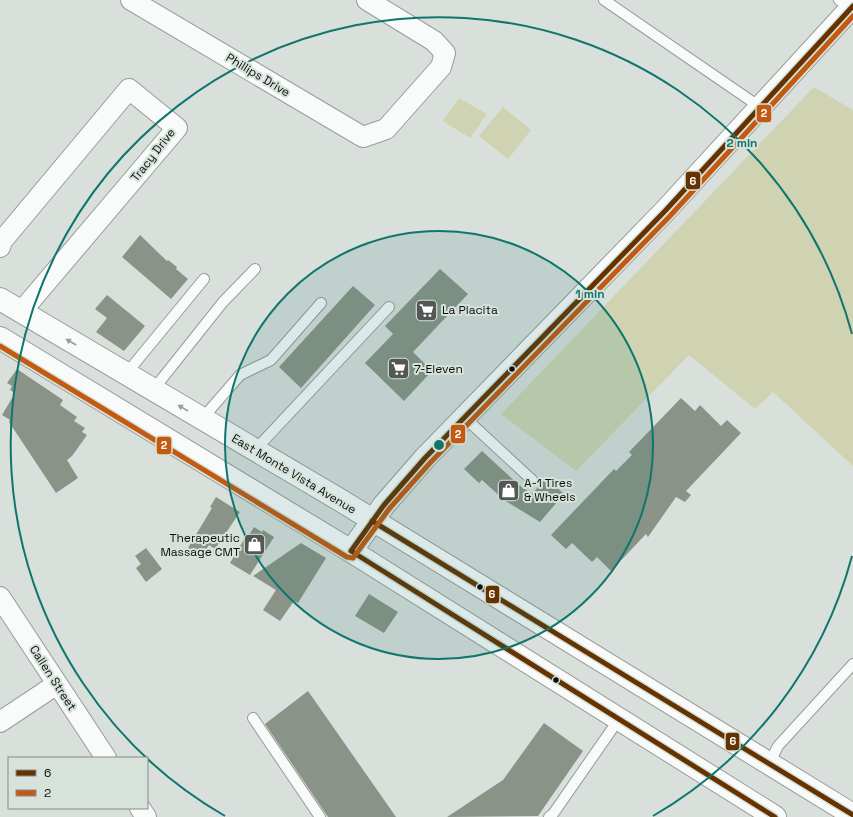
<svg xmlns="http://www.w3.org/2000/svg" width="853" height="817" font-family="'Space Grotesk',sans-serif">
	<rect width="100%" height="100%" fill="#d9dfdb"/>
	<path fill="#cfd3b2" d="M814,87L853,110V466L773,392L755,409L689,355L576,471L501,414Z
		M459,98L487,114L470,138L443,121Z
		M503,107L531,130L508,159L479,136Z"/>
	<path fill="#8a9387" d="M140,235L167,261L168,260L177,267L176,269L188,279L171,299L122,257Z
		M440,269L468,294L413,352L432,371L404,401L365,363L393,334L385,326Z
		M353,286L375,305L301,388L279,367Z
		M107,295L145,326L124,351L96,332L107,318L95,309Z
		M17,369L63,400L60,405L77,417L74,421L85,428L82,432L87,435L72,456L67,460L78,478L56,493L9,422L10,420L2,415L15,393L10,390L12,386L7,383Z
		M681,398L695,411L700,405L721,426L727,420L741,433L686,491L691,495L685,502L676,497L648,537L646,534L611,571L597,557L592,562L572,543L566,549L551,535L614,469L616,471L632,455L629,452Z
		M482,451L519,485L532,494L546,478L564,494L540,522L504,500L482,480L479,483L464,469Z
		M216,497L240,512L215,549L209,545L202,556L188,548L212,508L210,507Z
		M254,527L262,532L263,530L274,537L250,575L230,563L246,536L248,537Z
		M301,543L326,558L298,603L294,601L280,621L263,610L276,590L253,576Z
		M146,548L162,569L146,582L136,568L141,564L135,556Z
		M369,594L398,612L384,633L355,616Z
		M308,691L396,817H328L265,724Z
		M544,723L583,751L538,816L447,817L503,780Z"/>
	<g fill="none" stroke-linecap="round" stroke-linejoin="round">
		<defs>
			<path id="service" d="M604,0L760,107
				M839,0L851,8
				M126,374L204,279
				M153,390L223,302L255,269
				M464,417L532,480
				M202,419L240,375L271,360L321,303
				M255,450L389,307
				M253,718L320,817
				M769,764L778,746L853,664
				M549,817L553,814L619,719"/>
			<path id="minor" d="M131,0L363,137L386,129L441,67L445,53L434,41L367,0
				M0,247L2,241L129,89L177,128L21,312
				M0,597L106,758
				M0,722L57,684
				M140,808L146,817"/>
			<path id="tertiary" d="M351,551L384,505L425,458L665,211L853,6"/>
			<path id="secondary" d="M0,299L340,500L853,815
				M0,338L351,551L775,817"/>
		</defs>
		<use href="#service" stroke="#989c9a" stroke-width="12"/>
		<use href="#minor" stroke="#989c9a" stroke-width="22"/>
		<use href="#tertiary" stroke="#989c9a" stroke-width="24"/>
		<use href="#secondary" stroke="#989c9a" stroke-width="24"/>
		<use href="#service" stroke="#f9fafa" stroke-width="10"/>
		<use href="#minor" stroke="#f9fafa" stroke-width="20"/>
		<use href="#tertiary" stroke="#f9fafa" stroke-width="22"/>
		<use href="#secondary" stroke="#f9fafa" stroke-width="22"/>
		<defs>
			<path id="bus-1" d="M372,521L853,815
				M775,817L351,551L384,505L425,458L665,211L853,6"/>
			<path id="bus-2" d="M0,346L347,557L353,558L389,509L430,463L670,216L853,16"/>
		</defs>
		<use href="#bus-1" stroke="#d6e2da" stroke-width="8"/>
		<use href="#bus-2" stroke="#d6e2da" stroke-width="8"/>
		<use href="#bus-1" stroke="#630" stroke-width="5"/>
		<use href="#bus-2" stroke="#c45911" stroke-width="5"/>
	</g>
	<defs><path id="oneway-solid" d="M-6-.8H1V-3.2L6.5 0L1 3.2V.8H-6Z"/></defs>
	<g fill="#9a9c9b">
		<use href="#oneway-solid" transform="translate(71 342) rotate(-150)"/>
		<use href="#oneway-solid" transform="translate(183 408) rotate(-149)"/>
	</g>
	<circle cx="439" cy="445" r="214" fill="#0f766e" fill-opacity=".12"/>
	<g fill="none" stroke="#0f766e" stroke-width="2">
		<circle cx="439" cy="445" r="214"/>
		<path d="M852 556A428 428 0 0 1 653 816M225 816A428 428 0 1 1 852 334"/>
	</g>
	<defs>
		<symbol id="supermarket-square" viewBox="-11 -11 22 22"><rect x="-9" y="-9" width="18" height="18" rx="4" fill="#535855" stroke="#d6e2da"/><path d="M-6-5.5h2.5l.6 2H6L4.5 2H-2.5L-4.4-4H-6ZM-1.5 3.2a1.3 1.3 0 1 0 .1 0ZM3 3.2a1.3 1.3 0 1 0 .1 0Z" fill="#fff"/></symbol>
		<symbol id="shop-square" viewBox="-11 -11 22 22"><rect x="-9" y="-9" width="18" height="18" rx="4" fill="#535855" stroke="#d6e2da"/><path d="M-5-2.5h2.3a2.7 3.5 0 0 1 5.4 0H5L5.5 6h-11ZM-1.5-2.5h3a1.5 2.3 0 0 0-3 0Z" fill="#fff"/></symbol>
	</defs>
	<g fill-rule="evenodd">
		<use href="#supermarket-square" x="414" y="298" width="25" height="25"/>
		<use href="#supermarket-square" x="386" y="356" width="25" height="25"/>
		<use href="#shop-square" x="496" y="478" width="25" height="25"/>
		<use href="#shop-square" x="242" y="532" width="25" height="25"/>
	</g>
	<g fill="#0b0f0d" stroke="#d6e2da" stroke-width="1.5">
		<circle cx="512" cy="369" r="3.5"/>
		<circle cx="480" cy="587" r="3.5"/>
		<circle cx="556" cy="680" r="3.5"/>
	</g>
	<g text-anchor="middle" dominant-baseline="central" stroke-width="4" stroke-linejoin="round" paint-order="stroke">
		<g font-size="12" fill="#0b0f0d" stroke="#d6e2da">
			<text transform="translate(258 75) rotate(31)">Phillips Drive</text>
			<text transform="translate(153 155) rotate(-52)">Tracy Drive</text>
			<text transform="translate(294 474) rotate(31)">East Monte Vista Avenue</text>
			<text transform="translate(53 678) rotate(57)">Callen Street</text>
		</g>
		<g font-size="12" fill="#0b0f0d" stroke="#d6e2da" text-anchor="start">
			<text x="442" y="310">La Placita</text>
			<text x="414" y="369">7-Eleven</text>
			<text x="524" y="483">A-1 Tires<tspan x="524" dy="14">&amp; Wheels</tspan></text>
			<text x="240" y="538" text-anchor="end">Therapeutic<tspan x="240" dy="14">Massage CMT</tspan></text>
		</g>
	</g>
	<circle cx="439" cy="445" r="6" fill="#0f766e" stroke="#d6e2da" stroke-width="2"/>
	<g font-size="12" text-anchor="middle" font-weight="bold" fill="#0f766e" stroke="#d6e2da" stroke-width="4" stroke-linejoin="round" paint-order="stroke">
		<text x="742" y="147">2 min</text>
		<text x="590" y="298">1 min</text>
	</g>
	<g stroke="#d6e2da" stroke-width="1.5">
		<rect x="756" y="104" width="16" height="19" rx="4" fill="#c45911"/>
		<rect x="685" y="171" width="16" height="19" rx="4" fill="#630"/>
		<rect x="450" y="424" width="16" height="20" rx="4" fill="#c45911"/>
		<rect x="156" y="436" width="16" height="19" rx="4" fill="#c45911"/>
		<rect x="485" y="585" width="15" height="19" rx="4" fill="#630"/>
		<rect x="725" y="732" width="15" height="19" rx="4" fill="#630"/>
	</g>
	<g font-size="11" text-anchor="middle" font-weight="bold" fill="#fff">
		<text x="764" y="117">2</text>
		<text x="693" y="185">6</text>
		<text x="458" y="438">2</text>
		<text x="164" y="449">2</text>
		<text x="492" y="598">6</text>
		<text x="733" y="745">6</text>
	</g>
	<rect x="8" y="757" width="140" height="52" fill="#d6e2da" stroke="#858e88"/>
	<rect x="16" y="770" width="20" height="6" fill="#663300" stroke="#858e88"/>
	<text x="44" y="777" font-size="12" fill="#0b0f0d">6</text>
	<rect x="16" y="790" width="20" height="6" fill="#c45911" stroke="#858e88"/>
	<text x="44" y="797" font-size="12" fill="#0b0f0d">2</text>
</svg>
